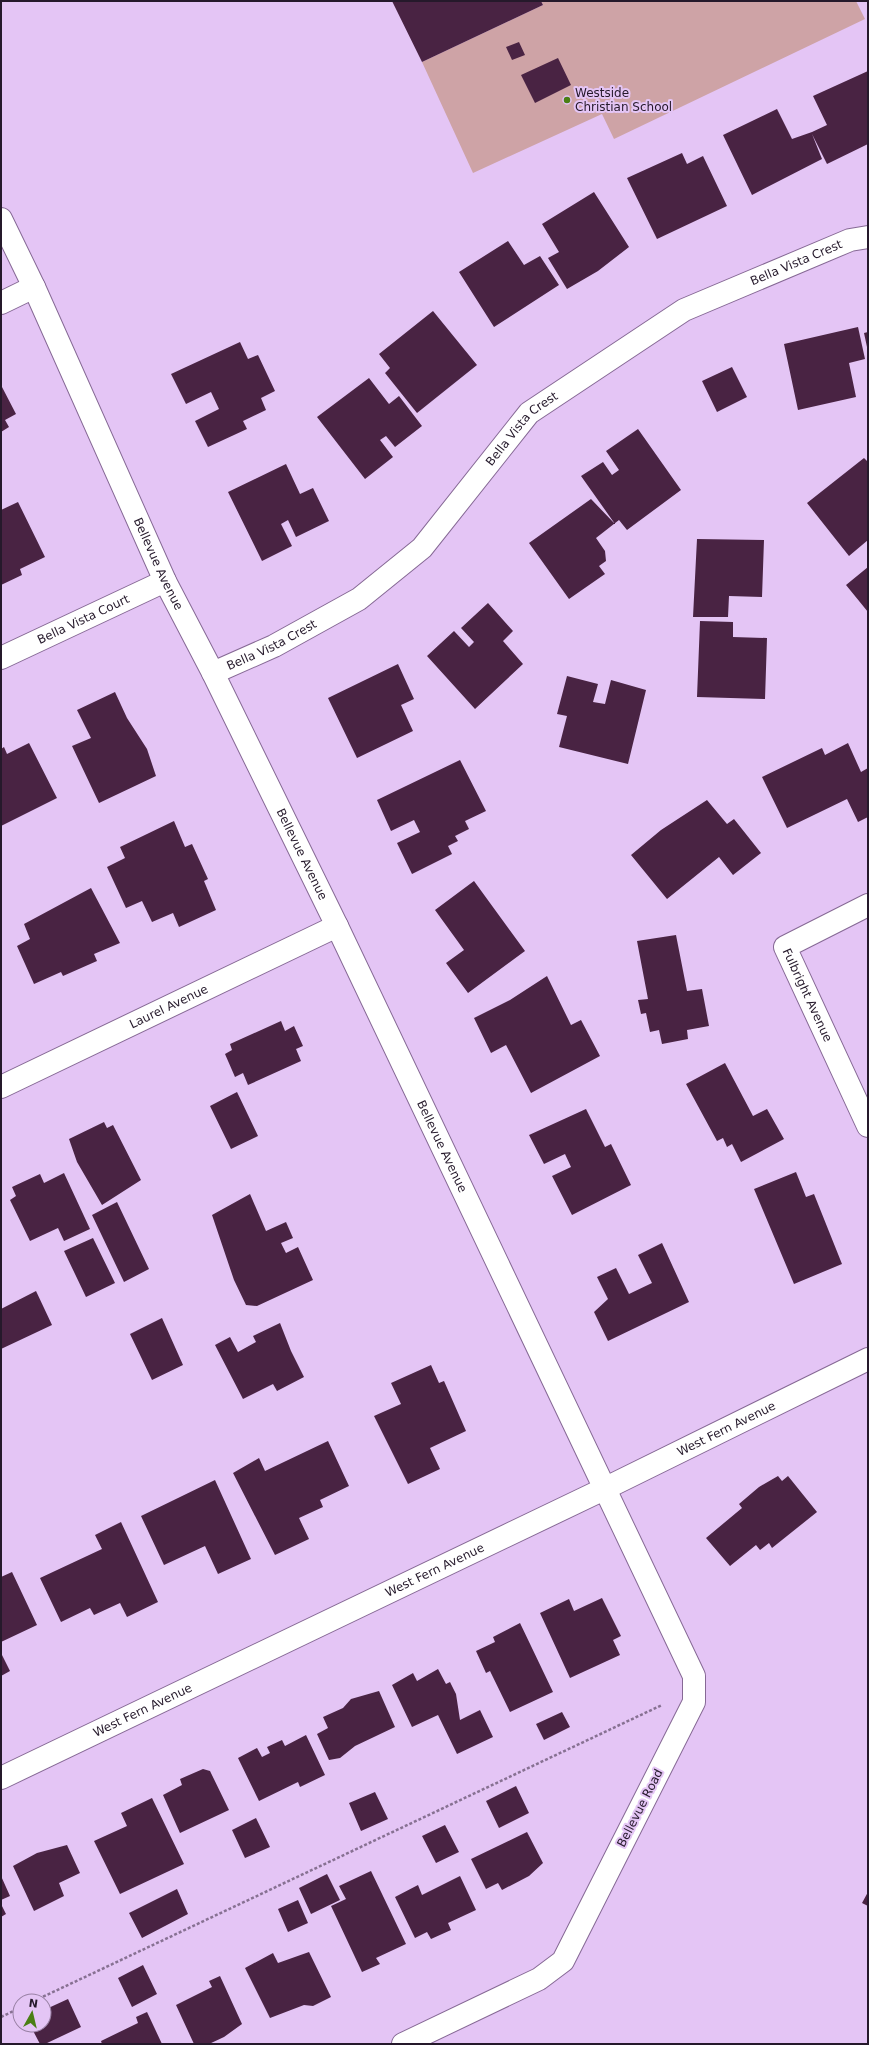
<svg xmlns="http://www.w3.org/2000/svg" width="869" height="2045" font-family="'DejaVu Sans',sans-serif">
	<rect width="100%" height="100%" fill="#e4c5f5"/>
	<path fill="#cea3a6" d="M541,1H856L865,19L614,139L602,114L473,173L422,62L543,5Z"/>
	<path fill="#492343" d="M392,1H541L543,5L422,62Z
		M519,42L525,55L512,60L506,47Z
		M558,58L571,85L535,103L521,75Z
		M868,71V144L827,164L812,134L822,159L752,195L723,135L777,109L792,139L812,132L827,125L813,96Z
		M682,153L687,164L703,156L727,206L657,239L627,178Z
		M594,192L629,247L598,271L567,289L548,258L559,252L542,224Z
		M508,241L524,265L540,256L559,285L494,327L459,272Z
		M433,311L477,365L417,413L385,373L390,368L379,354Z
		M858,327L865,359L849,363L856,397L798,410L784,344Z
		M868,332V347H867L864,333Z
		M240,342L248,359L258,355L275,391L261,398L266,410L243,421L247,429L208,447L195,421L219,409L211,392L186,404L171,374Z
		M732,367L747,397L717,412L702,381Z
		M369,378L389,404L399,396L422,426L395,447L386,436L380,440L393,457L365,479L317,417Z
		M2,387L16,414L5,420L9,427L1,432Z
		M638,429L681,490L627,530L619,520L596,538L605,551L606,561L599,566L605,574L569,599L529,543L591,499L615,524L581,476L603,462L612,475L619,470L606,451Z
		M864,458L868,462V540L849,556L807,503Z
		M286,464L300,494L313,488L329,521L296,537L288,520L281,524L292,546L262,561L228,492Z
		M18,502L45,557L20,569L22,575L1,585V510Z
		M697,539L764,540L762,597L729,596L728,617H693Z
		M868,567V612L846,585Z
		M488,603L513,631L503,641L523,664L475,709L427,656L454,631L469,647L474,642L461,628Z
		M700,621L733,622V637L767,638L765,699L697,697Z
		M398,664L414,699L401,705L413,731L357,758L328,698Z
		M567,676L598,684L593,702L605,704L611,680L646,690L628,764L559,747L567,716L557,714Z
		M115,692L127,718L147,749L156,776L99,803L72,746L91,738L77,710Z
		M29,743L57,798L1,826V749L4,747L7,754Z
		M848,743L861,772L868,768V817L858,822L847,799L787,828L762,777L822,748L825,755Z
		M460,760L486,811L465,821L469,829L455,836L458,841L448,846L452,854L412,874L397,843L420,832L414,820L391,831L377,800Z
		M707,800L727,824L734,819L761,853L733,875L719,857L667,899L631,855L661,830Z
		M174,821L185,847L192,844L208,879L204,881L216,910L179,927L173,913L152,922L142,901L126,908L107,867L125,858L120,847Z
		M474,881L525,951L468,993L446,963L464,950L435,910Z
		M91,888L120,943L94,954L97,961L63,976L61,972L34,984L17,946L30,939L24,924Z
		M676,935L687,991L702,989L709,1026L687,1030L688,1039L662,1044L659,1030L650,1032L646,1013L641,1014L638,1000L648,999L637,941Z
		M547,976L571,1025L581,1020L600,1056L531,1093L506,1045L491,1053L474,1018L510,1000Z
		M281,1021L285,1031L294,1026L303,1046L296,1049L301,1061L248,1085L243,1073L235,1077L225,1054L232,1050L230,1044Z
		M725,1063L753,1116L767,1109L784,1139L741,1162L732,1144L727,1147L723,1138L717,1141L686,1084Z
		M237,1092L258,1136L231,1149L210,1106Z
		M586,1109L605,1147L611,1144L631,1185L572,1215L552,1176L571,1167L565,1154L544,1164L529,1135Z
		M104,1122L107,1128L113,1125L141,1180L102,1205L77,1162L69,1139Z
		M796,1172L806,1197L814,1194L842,1264L794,1284L754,1189Z
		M64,1173L90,1229L64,1241L58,1228L30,1241L10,1200L16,1196L12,1187L40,1174L44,1183Z
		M250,1194L266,1231L286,1222L293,1238L281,1243L286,1253L298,1247L313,1280L257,1306L246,1305L234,1280L212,1215Z
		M117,1202L149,1269L124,1282L92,1215Z
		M93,1238L115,1283L86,1297L64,1251Z
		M662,1243L689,1302L608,1341L594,1312L608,1299L597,1277L616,1268L629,1294L652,1283L638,1255Z
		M36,1291L52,1325L1,1349V1309Z
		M162,1318L183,1365L152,1380L130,1334Z
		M280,1323L291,1351L304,1377L277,1391L273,1384L243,1399L215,1345L230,1337L238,1352L256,1342L253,1336Z
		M431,1365L439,1383L444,1381L466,1431L430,1448L440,1469L408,1484L374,1416L401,1404L391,1383Z
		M328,1441L349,1486L320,1500L323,1507L299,1518L309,1539L275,1555L233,1473L259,1458L265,1471Z
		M778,1476L782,1481L788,1476L817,1512L772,1548L769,1543L760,1550L756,1545L730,1566L706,1538L742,1508L739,1504L759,1487Z
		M215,1480L251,1559L218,1574L205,1546L164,1565L141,1516Z
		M121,1522L158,1602L127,1617L120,1603L94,1615L90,1608L61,1622L40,1578L102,1549L95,1535Z
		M12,1572L37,1625L1,1642V1577Z
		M602,1598L621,1636L613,1640L620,1655L570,1678L540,1613L569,1599L574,1611Z
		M520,1623L553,1692L510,1712L490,1671L486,1673L476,1651L495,1642L493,1637Z
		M1,1653L10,1671L1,1676Z
		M438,1669L446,1684L450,1682L456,1694L460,1720L480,1710L493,1737L457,1754L438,1715L412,1727L392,1685L413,1673L417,1681Z
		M379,1691L395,1727L355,1746L340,1758L329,1760L317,1734L328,1728L323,1717L343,1708L351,1699Z
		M562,1712L570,1727L544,1740L536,1724Z
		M306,1735L325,1775L300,1787L298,1782L259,1801L238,1758L257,1748L262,1757L270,1753L267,1747L282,1740L285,1746Z
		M203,1769L210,1771L229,1810L180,1833L163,1795L182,1785L180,1779Z
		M516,1786L529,1813L499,1828L486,1801Z
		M375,1792L388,1819L361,1831L349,1803Z
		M152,1798L184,1864L120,1894L94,1841L127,1826L121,1813Z
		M256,1818L270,1847L245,1858L232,1830Z
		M445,1825L459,1852L436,1863L422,1836Z
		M527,1832L543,1863L529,1876L502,1890L498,1883L486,1889L471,1859Z
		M67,1845L80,1873L59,1883L64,1896L34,1911L13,1866L37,1853Z
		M371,1871L406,1944L376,1958L380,1964L362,1972L331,1906L346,1899L339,1886Z
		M327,1874L340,1900L311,1914L299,1888Z
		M1,1876L10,1896L1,1900Z
		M460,1876L476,1910L448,1923L451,1930L431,1939L427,1932L415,1938L395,1897L418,1885L422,1895Z
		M177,1889L188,1914L142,1938L129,1913Z
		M868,1892V1906L862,1903Z
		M298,1900L308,1923L288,1932L278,1909Z
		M1,1904L6,1914L1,1917Z
		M309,1952L331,1997L313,2006L304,2005L270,2018L245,1968L273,1953L278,1963Z
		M143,1965L157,1994L132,2007L118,1978Z
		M220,1976L242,2024L224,2037L209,2044H194L176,2005L212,1987L209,1981Z
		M68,1999L81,2027L45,2044H40L30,2025H44V2010Z
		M147,2012L162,2044H102L101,2041L138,2023L136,2017Z"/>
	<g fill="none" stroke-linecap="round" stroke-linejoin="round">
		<defs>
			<g id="street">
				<path id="s1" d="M1,219L34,287L165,581L213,673L337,926L694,1676V1702L563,1961L539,1979L403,2044"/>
				<path d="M1,303L34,287"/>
				<path id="s2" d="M1,658L165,581"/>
				<path id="s3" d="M213,673L274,646L359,599L422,548L529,413L684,310L850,240L868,237"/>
				<path id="s4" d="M868,905L785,947L868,1126"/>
				<path id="s5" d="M1,1087L337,926"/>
			</g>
			<g id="secondary">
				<path id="s6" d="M1,1778L604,1489L868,1359"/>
			</g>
		</defs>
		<use href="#street" stroke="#866995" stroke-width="24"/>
		<use href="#secondary" stroke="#866995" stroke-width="24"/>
		<path stroke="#877192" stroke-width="2.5" stroke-dasharray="3 2" stroke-linecap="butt" d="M34,2001L662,1705
			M1,2017L20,2008"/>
		<use href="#street" stroke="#fff" stroke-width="22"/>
		<use href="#secondary" stroke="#fff" stroke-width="22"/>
	</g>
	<circle fill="#4a7f14" stroke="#e4c5f5" stroke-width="1.5" cx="567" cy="100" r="4"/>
	<g text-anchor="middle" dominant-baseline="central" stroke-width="4" stroke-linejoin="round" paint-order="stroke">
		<g font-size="12" fill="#25192b" stroke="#e4c5f5" text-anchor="start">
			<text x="575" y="93">Westside<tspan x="575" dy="14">Christian School</tspan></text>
		</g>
		<g font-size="12" fill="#25192b" stroke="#e4c5f5">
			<text stroke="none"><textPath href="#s3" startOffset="725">Bella Vista Crest</textPath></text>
			<text stroke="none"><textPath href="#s3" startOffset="401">Bella Vista Crest</textPath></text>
			<text stroke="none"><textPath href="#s1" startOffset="379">Bellevue Avenue</textPath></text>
			<text stroke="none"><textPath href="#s2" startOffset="91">Bella Vista Court</textPath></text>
			<text stroke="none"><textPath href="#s3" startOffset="65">Bella Vista Crest</textPath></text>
			<text stroke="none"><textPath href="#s1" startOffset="703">Bellevue Avenue</textPath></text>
			<text stroke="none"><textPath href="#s4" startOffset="146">Fulbright Avenue</textPath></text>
			<text stroke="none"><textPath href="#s5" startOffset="186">Laurel Avenue</textPath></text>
			<text stroke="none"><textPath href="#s1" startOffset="1027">Bellevue Avenue</textPath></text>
			<text stroke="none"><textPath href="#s6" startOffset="805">West Fern Avenue</textPath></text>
			<text stroke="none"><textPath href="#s6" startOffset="481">West Fern Avenue</textPath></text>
			<text stroke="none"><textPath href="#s6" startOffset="157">West Fern Avenue</textPath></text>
			<text transform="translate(640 1808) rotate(-63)">Bellevue Road</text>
		</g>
	</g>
	<rect width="869" height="2045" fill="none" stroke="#25192b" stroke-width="4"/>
	<g transform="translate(32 2013) rotate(8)"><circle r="19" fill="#e4c5f5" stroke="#9880a4"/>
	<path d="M0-3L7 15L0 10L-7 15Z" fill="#4a7f14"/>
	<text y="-6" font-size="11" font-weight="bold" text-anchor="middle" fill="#25192b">N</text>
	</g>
</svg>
